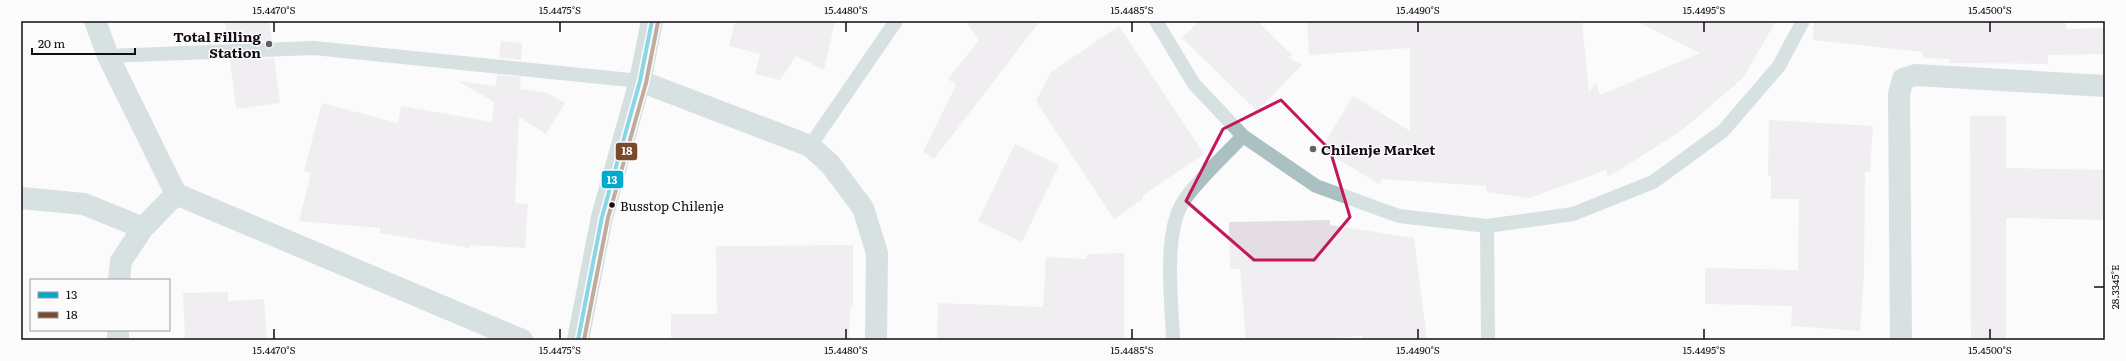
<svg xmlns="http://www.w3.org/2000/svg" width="2126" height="361" font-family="Literata,serif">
	<rect width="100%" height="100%" fill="#fbfbfb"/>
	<path fill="#e4dee4" d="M225,21H269L272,41L228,43Z
		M735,21H835L824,70L796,56L780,80L755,74L760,54L729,46Z
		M965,21H1040L934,159L923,152L956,85L948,79L979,40Z
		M1199,21H1257L1293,56L1288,57L1302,65L1257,111L1182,38Z
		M1307,21H1565L1582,23L1589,92L1596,83L1600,95L1700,53L1636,21H1776L1743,78L1681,131L1608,177L1606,170L1530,198L1487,192L1486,186L1382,179L1379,184L1321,149L1353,96L1410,131V48L1309,55Z
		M1814,21H2066V29L2105,28V54L2048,55V64L1950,63V59L1923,58V52L1813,40Z
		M1119,26L1204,154L1142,196L1143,199L1114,219L1036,101L1051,72Z
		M501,41L522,43L521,60L499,58Z
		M274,58L280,103L236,109L230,60Z
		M497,75L521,77L520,89L547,93L565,103L546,134L519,117L515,203L528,204L525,248L470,245V248L380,233V228L299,221L311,173L304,171L322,103L398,123L401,106L492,122L494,102L458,81L496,86Z
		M1970,116H2006V168L2105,170V220L2006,218V340H1971Z
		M1769,120L1873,126L1870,172H1865L1864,274L1860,331L1791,326L1792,306L1705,304V268L1798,270L1799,199H1771V176H1768Z
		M1015,144L1059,165L1022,242L978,221Z
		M1330,220V225L1414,238L1427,340H1362V336L1304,340H1246L1240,269H1230L1229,222Z
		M853,245V307H850L849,340H671V314H717L716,246Z
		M1124,253V340H937L938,303L1043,307L1046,257L1087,259V254Z
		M228,292V301L264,299L267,340H185L183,293Z"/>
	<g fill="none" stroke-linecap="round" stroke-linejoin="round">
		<path stroke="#abc0c0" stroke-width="14" d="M1156,21L1194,84L1243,136L1316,186L1399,216L1487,226L1573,214L1653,182L1723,131L1779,66L1803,21
			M108,56L314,48L640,81
			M810,146L896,21
			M1487,226L1488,340
			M1173,340C1172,301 1162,231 1185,199C1200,178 1225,155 1243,136"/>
		<path stroke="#abc0c0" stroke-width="22" d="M95,21L108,56L176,194L522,340
			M640,81L810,146L830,164L863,208L877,253L876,340
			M21,198L84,204L143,228
			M119,280L121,261L143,228L176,194
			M118,330V340
			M1901,340L1899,94L1903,79L1916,75L2105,86"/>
		<path stroke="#a4bcbd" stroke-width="22" d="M578,340L602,217L640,81L652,21"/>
		<defs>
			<path id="bus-1" d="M578,340L602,217L640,81L652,21"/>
			<path id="bus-2" d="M584,340L608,218L646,83L658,22"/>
		</defs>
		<use href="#bus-1" stroke="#fbfbfb" stroke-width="7"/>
		<use href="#bus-2" stroke="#fbfbfb" stroke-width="7"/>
		<use href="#bus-1" stroke="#00a9ce" stroke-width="4"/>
		<use href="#bus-2" stroke="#7a4b2a" stroke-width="4"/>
	</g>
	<path d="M0 0H2126V361H0ZM1281,100L1330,150L1350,217L1314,260H1254L1186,201L1223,129Z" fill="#fbfbfb" fill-opacity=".55" fill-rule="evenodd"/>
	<path fill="none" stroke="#c2185b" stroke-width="3" stroke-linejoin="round" d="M1281,100L1330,150L1350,217L1314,260H1254L1186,201L1223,129Z"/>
	<path fill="none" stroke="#140b15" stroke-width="1.5" d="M274,22V32M560,22V32M846,22V32M1132,22V32M1418,22V32M1704,22V32M1990,22V32M2094,287H2104M274,329V339M560,329V339M846,329V339M1132,329V339M1418,329V339M1704,329V339M1990,329V339"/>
	<g fill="#655f66" stroke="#fbfbfb" stroke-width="1.5">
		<circle cx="269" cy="44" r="4"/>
		<circle cx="1313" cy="149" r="4"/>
	</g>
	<circle fill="#140b15" stroke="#fbfbfb" stroke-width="1.5" cx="612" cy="205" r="3.5"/>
	<g text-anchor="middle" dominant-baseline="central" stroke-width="3" stroke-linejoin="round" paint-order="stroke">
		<g font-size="13" fill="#140b15" stroke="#fbfbfb" text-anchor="start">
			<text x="620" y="205">Busstop Chilenje</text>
		</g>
		<g font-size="14" font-weight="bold" fill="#140b15" stroke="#fbfbfb" text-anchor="end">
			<text x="261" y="36">Total Filling<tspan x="261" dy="16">Station</tspan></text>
			<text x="1321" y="149" text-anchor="start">Chilenje Market</text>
		</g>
	</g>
	<g stroke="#fbfbfb" stroke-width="1.5">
		<rect x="615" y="142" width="23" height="19" rx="4" fill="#7a4b2a"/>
		<rect x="601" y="170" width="23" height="19" rx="4" fill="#00a9ce"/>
	</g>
	<g font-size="11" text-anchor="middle" font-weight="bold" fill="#fff">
		<text x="627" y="155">18</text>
		<text x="612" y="184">13</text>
	</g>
	<rect width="2126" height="361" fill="none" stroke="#fbfbfb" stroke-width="44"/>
	<rect x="30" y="279" width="140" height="52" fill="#fbfbfb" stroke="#9f9b9f"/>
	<rect x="38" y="292" width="20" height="6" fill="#00a9ce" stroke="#9f9b9f"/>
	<text x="66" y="299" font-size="12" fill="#140b15">13</text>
	<rect x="38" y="312" width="20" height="6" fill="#7a4b2a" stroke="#9f9b9f"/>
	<text x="66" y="319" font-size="12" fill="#140b15">18</text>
	<path d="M32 48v6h103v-6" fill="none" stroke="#140b15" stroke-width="2"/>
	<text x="38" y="48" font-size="12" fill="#140b15" stroke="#fbfbfb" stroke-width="3" paint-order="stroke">20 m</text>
	<rect x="22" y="22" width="2082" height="317" fill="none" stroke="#140b15" stroke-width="1.5"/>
	<g font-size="10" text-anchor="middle" fill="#140b15">
		<text x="274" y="14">15.4470°S</text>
		<text x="560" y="14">15.4475°S</text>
		<text x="846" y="14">15.4480°S</text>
		<text x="1132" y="14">15.4485°S</text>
		<text x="1418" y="14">15.4490°S</text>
		<text x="1704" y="14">15.4495°S</text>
		<text x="1990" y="14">15.4500°S</text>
		<text transform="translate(2115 287) rotate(-90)" y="4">28.3345°E</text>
		<text x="274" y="354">15.4470°S</text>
		<text x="560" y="354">15.4475°S</text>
		<text x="846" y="354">15.4480°S</text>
		<text x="1132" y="354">15.4485°S</text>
		<text x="1418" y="354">15.4490°S</text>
		<text x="1704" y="354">15.4495°S</text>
		<text x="1990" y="354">15.4500°S</text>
	</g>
</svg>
